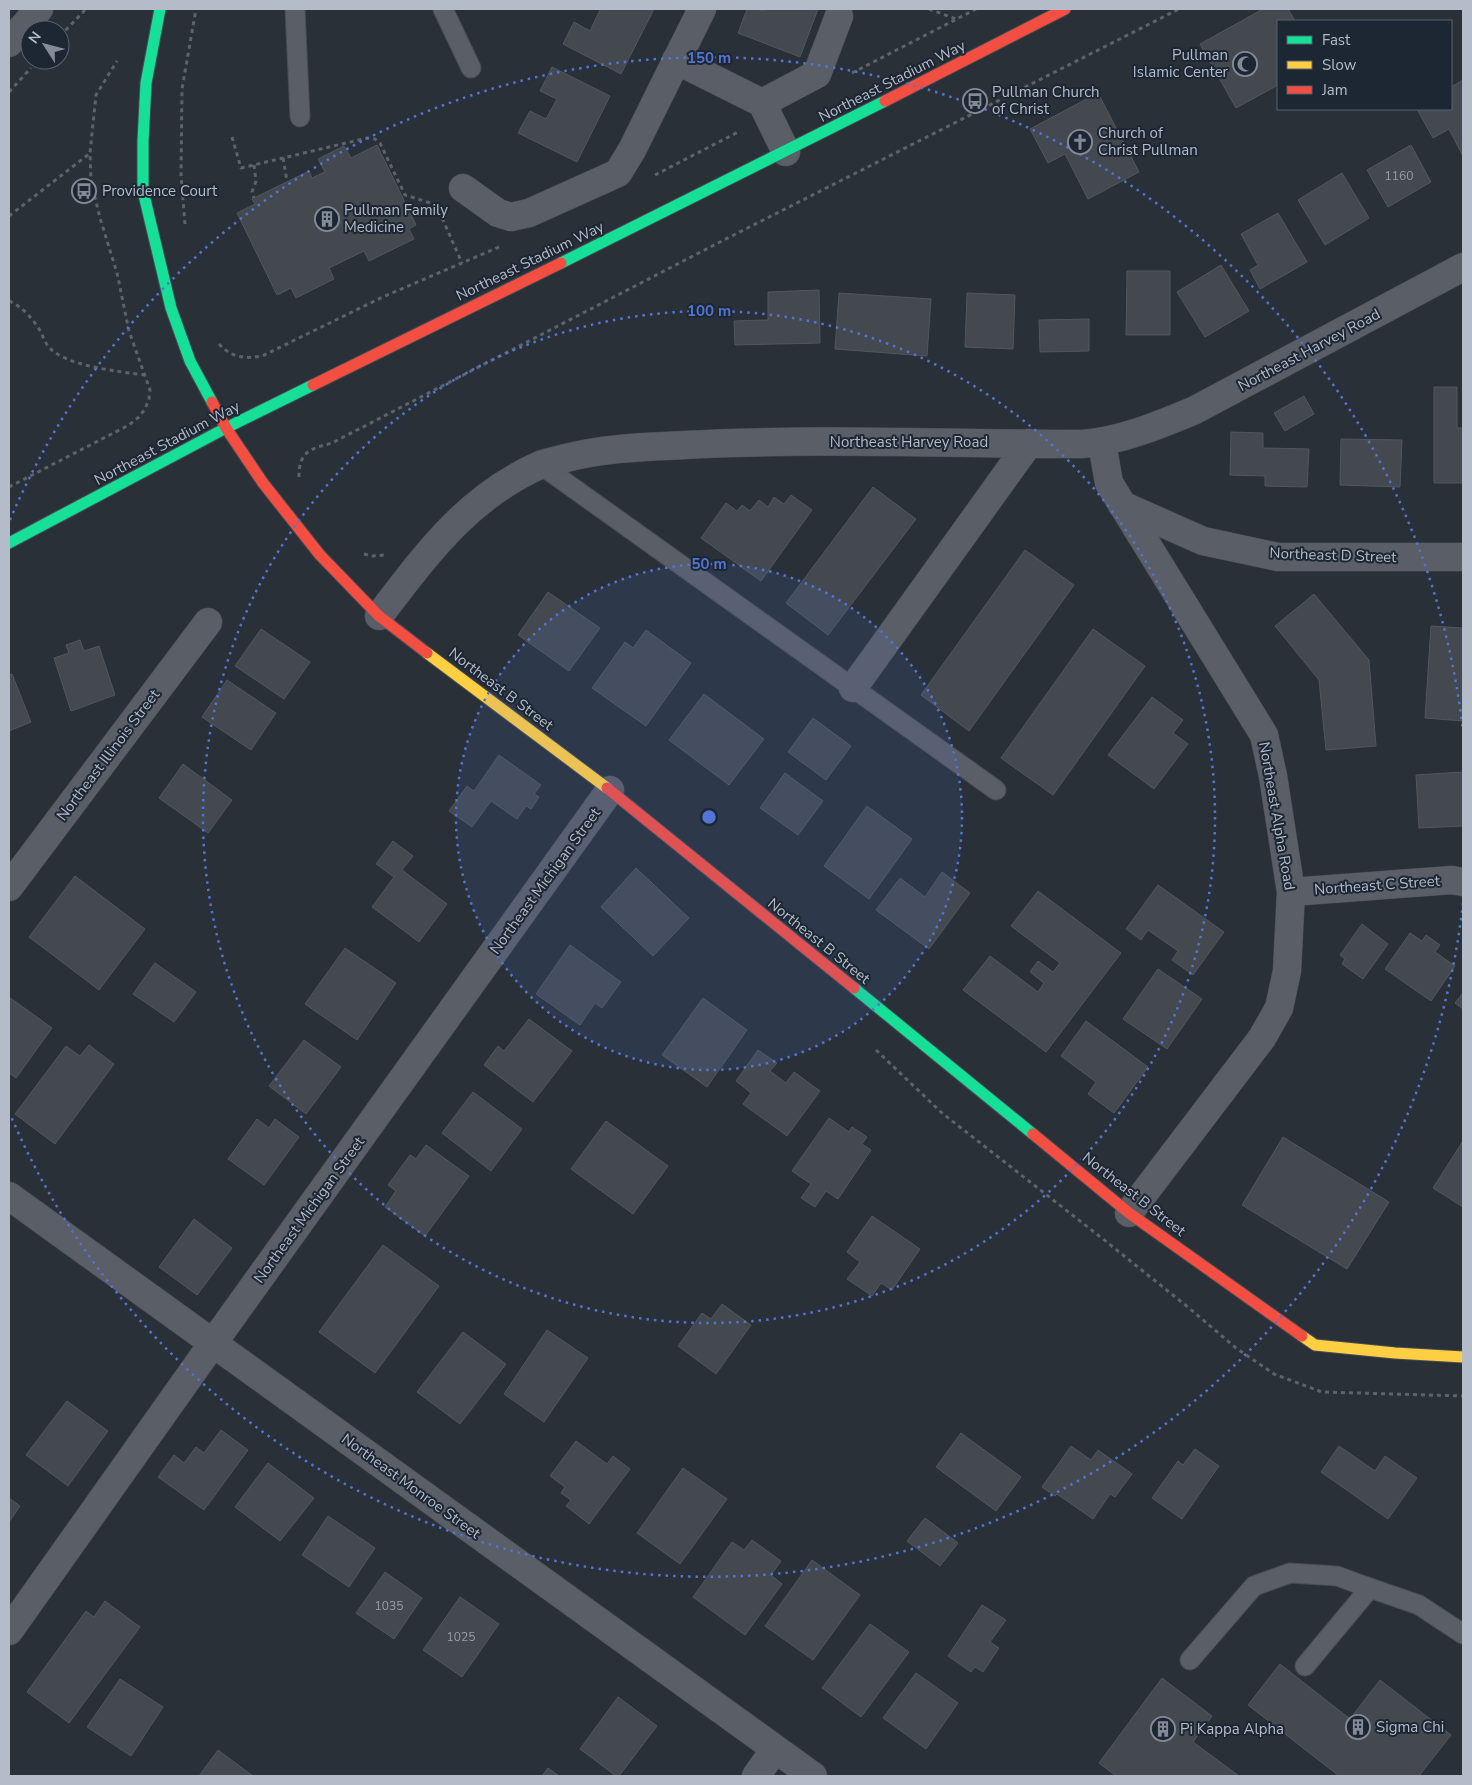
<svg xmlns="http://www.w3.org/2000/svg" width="1472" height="1785" font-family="'Nunito Sans',sans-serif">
	<rect width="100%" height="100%" fill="#2a3038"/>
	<path fill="#444950" stroke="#52575f" d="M599,9H654L621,74L563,44L574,22L590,31L600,10Z
		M747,9H757L764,11V9H818L800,57L738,33Z
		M1263,9H1288L1295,21H1278V85L1236,108L1200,44Z
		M552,67L610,96L577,162L518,133L530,111L546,119L557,99L540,91Z
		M1463,80V156L1449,129L1433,138L1417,109H1451V87Z
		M1098,93L1139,172L1088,199L1065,154L1048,163L1030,129Z
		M377,145L416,225L409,229L414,239L369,261L364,251L329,268L334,279L296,298L291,288L277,295L237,213L255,204L252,199L254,198L309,171L312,178L325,172L318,159L344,146L351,158Z
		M1411,145L1431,182L1388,207L1367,170Z
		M1342,173L1369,218L1325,245L1298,200Z
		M1278,213L1307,262L1260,289L1250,270L1258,265L1241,234Z
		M1221,265L1249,311L1205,337L1177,292Z
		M1127,271H1170V335H1126Z
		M819,290L820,343L735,345L734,321L768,320V292Z
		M839,293L931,299L927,356L835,349Z
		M967,293L1015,295L1013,349L965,347Z
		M1089,319V351L1040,352L1039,320Z
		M1434,387H1457V428H1463V483H1434Z
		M1304,396L1314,414L1285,431L1274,413Z
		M1231,432L1263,433V448L1309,449L1307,487L1265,486V476L1230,475Z
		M1341,439L1402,440L1400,487L1340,485Z
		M873,487L916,519L828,635L786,603Z
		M791,495L812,510L761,581L701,538L726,503L737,511L742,505L750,511L759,500L768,507L774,497L784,504Z
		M1025,550L1074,585L969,731L921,695Z
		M548,592L600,628L569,671L518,635Z
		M1314,594L1369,660L1376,746L1326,750L1319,680L1275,626Z
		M1431,626L1463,628V721L1425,718Z
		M261,629L310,662L284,699L235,666Z
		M1093,629L1145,666L1053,795L1001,758Z
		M646,630L691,663L646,726L592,688L625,642L633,648Z
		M80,640L84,651L99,646L115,695L71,711L54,658L69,653L66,645Z
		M12,674L31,722L9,731V675Z
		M227,680L276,713L251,750L202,717Z
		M704,694L764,739L729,785L669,740Z
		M1152,697L1183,720L1173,733L1188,744L1154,789L1108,755Z
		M813,718L851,746L826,780L788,752Z
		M499,755L541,785L534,794L539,797L531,809L526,806L517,819L491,801L472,827L449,811L467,786L474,791Z
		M183,764L232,800L208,833L159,798Z
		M1463,772V826L1419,828L1416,775Z
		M785,773L823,801L798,835L760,808Z
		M867,806L912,839L869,899L824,866Z
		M393,841L413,856L402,870L447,904L419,942L372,907L394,877L376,864Z
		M636,868L689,918L653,956L601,907Z
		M942,872L970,893L929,949L876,910L900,878L925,897Z
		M75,876L145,929L99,990L29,937Z
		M1158,885L1224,932L1193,975L1172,960L1178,951L1148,930L1141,940L1126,929Z
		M1038,891L1121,953L1046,1052L963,990L990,956L1038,992L1044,983L1030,972L1038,961L1053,972L1060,963L1011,926Z
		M1362,924L1388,944L1363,979L1342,964L1345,959L1340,955Z
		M1410,933L1422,941L1426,935L1440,945L1435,952L1455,966L1431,1001L1385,969Z
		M570,945L621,982L602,1008L595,1003L580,1025L536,994Z
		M345,948L396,983L357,1040L305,1004Z
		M155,963L196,992L174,1022L133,994Z
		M1158,969L1202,999L1167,1049L1123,1019Z
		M1463,993V1009L1455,1003Z
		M9,997L52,1028L16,1078L9,1073Z
		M703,998L747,1030L707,1087L662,1055Z
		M529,1019L572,1051L533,1102L484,1065L498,1046L504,1051Z
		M1086,1021L1148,1067L1114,1113L1088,1094L1096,1082L1061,1056Z
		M304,1040L341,1067L306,1114L269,1086Z
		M89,1045L114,1064L55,1144L15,1114L66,1046L80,1056Z
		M758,1050L777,1063L770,1071L786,1083L794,1072L820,1091L787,1136L743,1104L751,1093L736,1081Z
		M473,1092L522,1129L491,1171L442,1133Z
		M829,1118L849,1132L852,1127L867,1137L862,1144L871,1150L838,1199L826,1191L815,1207L801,1198L811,1184L792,1171Z
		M257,1119L269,1128L275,1119L299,1137L264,1185L228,1159Z
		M606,1121L668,1166L633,1214L571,1169Z
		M1283,1137L1389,1202L1347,1269L1242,1205Z
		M1463,1141V1207L1433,1188Z
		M426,1145L469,1176L425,1236L385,1207L396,1191L388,1185L410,1155L416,1159Z
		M872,1216L920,1249L892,1290L881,1283L872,1296L847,1279L860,1262L847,1252Z
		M194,1219L232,1248L197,1295L159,1267Z
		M383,1245L439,1286L375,1373L319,1332Z
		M722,1304L751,1325L716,1374L678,1346L702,1313L711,1319Z
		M547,1330L588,1358L544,1422L504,1394Z
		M463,1332L506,1364L460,1424L417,1392Z
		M67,1401L108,1431L68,1486L26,1455Z
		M221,1430L248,1450L204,1510L158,1477L174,1455L184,1463L196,1447L204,1453Z
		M961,1433L1021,1477L996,1511L936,1467Z
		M576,1441L607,1464L613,1456L630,1469L589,1524L566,1506L571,1500L561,1493L565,1487L550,1476Z
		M1071,1446L1091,1460L1098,1450L1132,1474L1115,1497L1110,1494L1093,1519L1057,1494L1055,1496L1042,1487Z
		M1339,1446L1375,1471L1385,1456L1417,1478L1388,1519L1321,1472Z
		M1195,1449L1219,1466L1182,1519L1152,1498L1178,1461L1183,1465Z
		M268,1463L314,1498L280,1541L235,1507Z
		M683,1468L727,1499L680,1564L637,1533Z
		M9,1498L20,1506L9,1522Z
		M328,1516L375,1548L349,1587L302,1555Z
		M925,1518L958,1543L940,1566L907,1541Z
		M752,1540L781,1561L771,1575L782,1584L745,1635L693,1597L732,1542L744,1550Z
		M812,1560L860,1595L813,1660L765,1626Z
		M385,1572L422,1598L394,1639L356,1613Z
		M460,1597L499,1624L462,1677L423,1650Z
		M105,1601L140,1627L69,1723L27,1692L86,1611L94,1617Z
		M982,1605L1006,1620L990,1642L999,1648L983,1672L975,1667L971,1672L948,1656Z
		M870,1624L909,1652L861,1717L822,1688Z
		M1280,1664L1350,1719L1380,1680L1451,1735L1419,1776H1339L1248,1705Z
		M916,1673L958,1703L926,1749L883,1718Z
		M1162,1678L1212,1716L1193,1742L1239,1776H1116L1099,1763Z
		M120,1679L163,1707L131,1756L87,1727Z
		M618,1697L657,1726L619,1776H616L580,1749Z
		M218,1750L253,1776H199Z
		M548,1768L559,1776H542Z"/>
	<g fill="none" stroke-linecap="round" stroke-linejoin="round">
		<defs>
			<path id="lane" d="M295,9L300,117
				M443,9L471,68
				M541,465L996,790
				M1190,1660L1254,1586L1290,1573L1337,1576L1370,1588L1419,1605L1463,1634
				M1305,1666L1370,1588"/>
			<path id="street" d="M9,43L39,9
				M676,60L762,103L786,152
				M762,103L817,74L839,16
				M463,188L498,213L511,217L529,213L618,173L632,150L702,9
				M1102,443L1109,483L1264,735L1273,776L1291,892L1287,971L1279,1008L1262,1038L1129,1213
				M1122,505L1203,541L1278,557H1463
				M379,616C426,555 466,498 540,465C547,462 555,461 562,459C603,448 643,447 685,445C817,438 950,444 1082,444C1121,441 1159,425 1195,410L1463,267
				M853,688L1029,443
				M9,887L208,622
				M1291,892L1452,880L1463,882
				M9,1196L813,1776
				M9,1631L213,1343L610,790
				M756,1776L775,1749"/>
			<path id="fast" d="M160,9L146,83L143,141V191L171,308L190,361L212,402
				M561,263L885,101
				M9,543L226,428L313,385
				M854,988L1033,1134"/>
			<path id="slow" d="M427,653L607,788
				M1302,1336L1315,1345L1395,1353L1463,1357"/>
			<path id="jam" d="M885,101L1065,9
				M313,385L561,263
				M212,402L226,428L263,483L320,555L379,616L427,653
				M607,788L854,988
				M1033,1134L1129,1213L1302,1336"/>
		</defs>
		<use href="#lane" stroke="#484c53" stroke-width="21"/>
		<use href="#street" stroke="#484c53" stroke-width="29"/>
		<use href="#fast" stroke="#484c53" stroke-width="13"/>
		<use href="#slow" stroke="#484c53" stroke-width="13"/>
		<use href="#jam" stroke="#484c53" stroke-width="13"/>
		<path stroke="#5d636a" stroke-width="3" stroke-dasharray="4 4" stroke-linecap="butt" d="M929,9L956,19
			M60,36L86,9
			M852,73L976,9
			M9,92L31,68
			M232,137L241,168L367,138L375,139L380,143L405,195L437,205
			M283,158L287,181
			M254,165L256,181L252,192L254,198
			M655,175L740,131
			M439,211L462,263
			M9,216L89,154
			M185,224L181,175L182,89L196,9
			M9,301C23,307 33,319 41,332C43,337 45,342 48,346C63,366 121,372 146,375
			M219,344C232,358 245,359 262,356L385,296L499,247
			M299,477C299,451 310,449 332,443L720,242L1179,9
			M9,487L129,425L139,417L145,409L149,399L150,390L129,331L117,273L100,218L91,181L90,153L96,95L117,61
			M364,554L372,556L385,555
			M876,1050L942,1113L1103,1239L1189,1308L1236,1348L1274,1374L1322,1392L1463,1396"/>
		<use href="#lane" stroke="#5a5e66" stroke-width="19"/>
		<use href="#street" stroke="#5a5e66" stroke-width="28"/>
		<use href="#fast" stroke="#16e098" stroke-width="11"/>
		<use href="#slow" stroke="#ffcf43" stroke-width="11"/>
		<use href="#jam" stroke="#f24e42" stroke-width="11"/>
	</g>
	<circle cx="709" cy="817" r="253" fill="#5274d3" fill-opacity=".12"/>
	<g fill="none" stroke="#5274d3" stroke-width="2.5" stroke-dasharray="2.5 5">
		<circle cx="709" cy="817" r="253"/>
		<circle cx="709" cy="817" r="506"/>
		<path d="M1463 903A759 759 0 0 1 10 1114M10 520A759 759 0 0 1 1463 731"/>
	</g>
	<defs>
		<symbol id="mosque-ring" viewBox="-11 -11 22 22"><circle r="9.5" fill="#1d2633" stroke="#848b96" stroke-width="1.5"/><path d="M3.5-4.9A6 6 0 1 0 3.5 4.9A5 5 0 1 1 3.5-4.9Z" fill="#848b96"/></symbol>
		<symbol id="bus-ring" viewBox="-11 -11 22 22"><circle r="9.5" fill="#1d2633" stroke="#848b96" stroke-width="1.5"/><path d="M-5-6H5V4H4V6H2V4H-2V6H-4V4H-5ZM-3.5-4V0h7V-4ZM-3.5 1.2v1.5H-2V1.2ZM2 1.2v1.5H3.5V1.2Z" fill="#848b96"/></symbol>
		<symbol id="church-ring" viewBox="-11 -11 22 22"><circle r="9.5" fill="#1d2633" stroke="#848b96" stroke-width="1.5"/><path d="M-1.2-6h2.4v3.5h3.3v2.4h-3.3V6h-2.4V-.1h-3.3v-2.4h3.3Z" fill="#848b96"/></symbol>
		<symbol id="building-ring" viewBox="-11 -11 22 22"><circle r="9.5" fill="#1d2633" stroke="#848b96" stroke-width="1.5"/><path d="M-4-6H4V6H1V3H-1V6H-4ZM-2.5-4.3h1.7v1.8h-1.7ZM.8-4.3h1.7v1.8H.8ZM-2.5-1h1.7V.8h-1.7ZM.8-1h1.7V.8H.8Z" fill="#848b96"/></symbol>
	</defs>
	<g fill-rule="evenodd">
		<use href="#mosque-ring" x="1231" y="50" width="28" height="28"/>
		<use href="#bus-ring" x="961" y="87" width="28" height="28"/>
		<use href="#church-ring" x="1066" y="128" width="28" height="28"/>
		<use href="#bus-ring" x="70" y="177" width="28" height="28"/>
		<use href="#building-ring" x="313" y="205" width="28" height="28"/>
		<use href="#building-ring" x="1344" y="1713" width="28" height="28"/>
		<use href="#building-ring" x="1149" y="1715" width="28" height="28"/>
	</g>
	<g text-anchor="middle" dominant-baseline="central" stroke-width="4" stroke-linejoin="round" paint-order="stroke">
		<g font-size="12" fill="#989fab">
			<text x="1399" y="176">1160</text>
			<text x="389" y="1606">1035</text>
			<text x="461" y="1637">1025</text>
		</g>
		<g font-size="15" fill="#b4bcc9" stroke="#1d2633" text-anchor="start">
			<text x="1228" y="55" text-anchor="end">Pullman<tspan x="1228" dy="17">Islamic Center</tspan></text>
			<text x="992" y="92">Pullman Church<tspan x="992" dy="17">of Christ</tspan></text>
			<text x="1098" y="133">Church of<tspan x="1098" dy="17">Christ Pullman</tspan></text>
			<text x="102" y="191">Providence Court</text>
			<text x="344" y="210">Pullman Family<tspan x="344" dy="17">Medicine</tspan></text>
			<text x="1376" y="1727">Sigma Chi</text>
			<text x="1180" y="1729">Pi Kappa Alpha</text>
		</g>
		<g font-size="15" fill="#b4bcc9" stroke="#1d2633">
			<text transform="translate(892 81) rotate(-27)">Northeast Stadium Way</text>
			<text transform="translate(530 261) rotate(-26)">Northeast Stadium Way</text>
			<text transform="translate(1309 350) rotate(-28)">Northeast Harvey Road</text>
			<text x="909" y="442">Northeast Harvey Road</text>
			<text transform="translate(167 443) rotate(-28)">Northeast Stadium Way</text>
			<text transform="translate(1333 555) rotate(2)">Northeast D Street</text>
			<text transform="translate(501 689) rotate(37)">Northeast B Street</text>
			<text transform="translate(108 755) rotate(-53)">Northeast Illinois Street</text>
			<text transform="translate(1277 816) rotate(80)">Northeast Alpha Road</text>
			<text transform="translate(545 881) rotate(-54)">Northeast Michigan Street</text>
			<text transform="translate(1377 885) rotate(-4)">Northeast C Street</text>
			<text transform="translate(819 941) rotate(39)">Northeast B Street</text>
			<text transform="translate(1134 1194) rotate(38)">Northeast B Street</text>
			<text transform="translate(309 1210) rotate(-54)">Northeast Michigan Street</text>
			<text transform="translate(411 1486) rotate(36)">Northeast Monroe Street</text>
		</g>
	</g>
	<circle cx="709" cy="817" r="8" fill="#5274d3" stroke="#1d2633" stroke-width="2.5"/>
	<g font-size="15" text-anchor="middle" font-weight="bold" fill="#5274d3" stroke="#1d2633" stroke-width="4" stroke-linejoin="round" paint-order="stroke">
		<text x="709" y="63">150 m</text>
		<text x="709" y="316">100 m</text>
		<text x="709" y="569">50 m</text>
	</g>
	<rect width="1472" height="1785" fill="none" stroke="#b4bcc9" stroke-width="20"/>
	<rect x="1277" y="20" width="175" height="90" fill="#1d2633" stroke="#59626f"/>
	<rect x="1287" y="36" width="25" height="8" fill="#16e098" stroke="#59626f"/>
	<text x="1322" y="45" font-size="15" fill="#b4bcc9">Fast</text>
	<rect x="1287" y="61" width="25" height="8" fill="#ffcf43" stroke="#59626f"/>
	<text x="1322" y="70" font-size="15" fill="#b4bcc9">Slow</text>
	<rect x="1287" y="86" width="25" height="8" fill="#f24e42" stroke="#59626f"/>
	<text x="1322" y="95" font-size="15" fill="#b4bcc9">Jam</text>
	<g transform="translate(45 45) rotate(306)"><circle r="24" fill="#1d2633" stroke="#59626f"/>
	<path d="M0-4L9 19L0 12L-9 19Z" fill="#848b96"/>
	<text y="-8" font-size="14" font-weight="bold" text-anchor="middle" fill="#b4bcc9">N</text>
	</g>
</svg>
